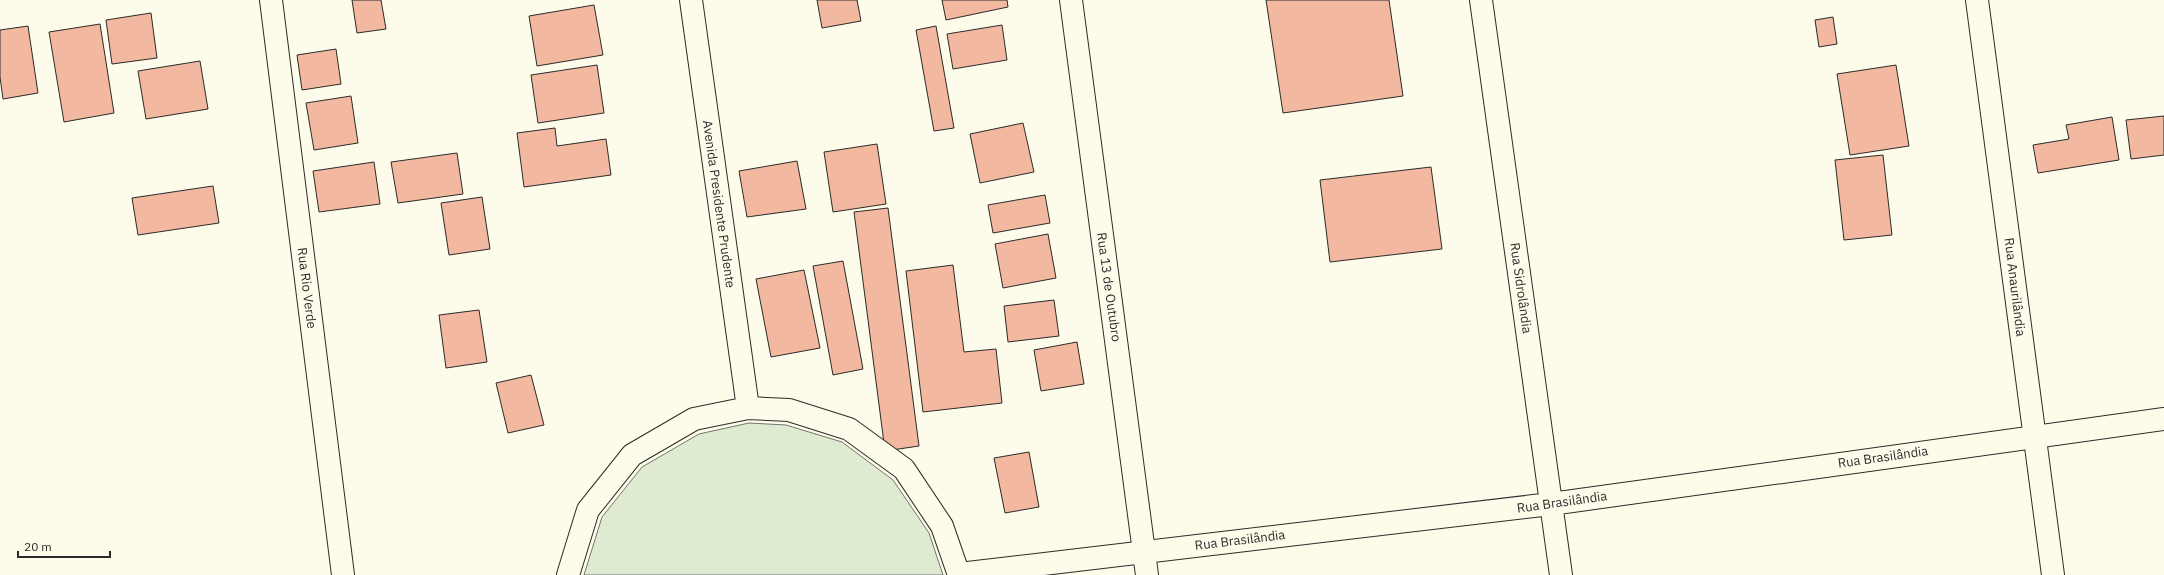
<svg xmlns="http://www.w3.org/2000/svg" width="2164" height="575" font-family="'IBM Plex Sans',sans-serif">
	<rect width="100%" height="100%" fill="#fdfbea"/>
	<path fill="#deebd1" stroke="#74746e" d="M749,423L786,425L842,442L893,480L929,533L943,575H584L602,517L642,467L699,434Z"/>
	<path fill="#f2b8a0" stroke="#2b2b2b" d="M352,0H381L386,29L357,33Z
		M817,0H857L861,21L822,28Z
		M942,0H1007L1008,7L946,20Z
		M1266,0H1389L1403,96L1283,113Z
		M594,5L603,55L537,66L529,16Z
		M151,13L157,58L112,64L106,20Z
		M1833,17L1837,44L1819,47L1815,20Z
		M100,24L114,113L64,122L49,32Z
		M1002,25L1007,60L953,69L947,34Z
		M28,26L38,93L3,99L0,77V30Z
		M936,26L954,128L934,131L916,30Z
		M336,49L341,84L302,90L297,55Z
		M200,61L208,109L146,119L138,71Z
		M597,65L604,113L538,123L531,75Z
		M1896,65L1909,146L1850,155L1837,74Z
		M351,96L358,143L314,150L306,103Z
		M2164,116V155L2131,159L2126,120Z
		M2112,117L2119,160L2038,173L2033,145L2069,139L2066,125Z
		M1023,123L1034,172L980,183L970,134Z
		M555,128L557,146L606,139L611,175L524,187L517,133Z
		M877,144L886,204L833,212L824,152Z
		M457,153L463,194L398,203L391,162Z
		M1883,155L1892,235L1844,240L1835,160Z
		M797,161L806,209L747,217L739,171Z
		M374,162L380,204L319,212L313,171Z
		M1431,167L1442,249L1330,262L1320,180Z
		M213,186L219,223L138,235L132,198Z
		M1045,195L1050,223L993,233L988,205Z
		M482,197L490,249L449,255L441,203Z
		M888,208L919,446L885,451L854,212Z
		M1048,234L1056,278L1003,288L995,244Z
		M843,261L863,369L833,375L813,266Z
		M953,265L964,352L996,349L1002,403L923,412L906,271Z
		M804,270L820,348L771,357L756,279Z
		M1054,300L1059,336L1008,342L1004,306Z
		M479,310L487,362L446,368L439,315Z
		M1077,342L1084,384L1041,391L1034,350Z
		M531,375L544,425L508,433L496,383Z
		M1029,452L1039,507L1005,513L994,458Z"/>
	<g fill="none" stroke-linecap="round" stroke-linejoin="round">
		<defs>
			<path id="minor" d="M271,0L343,575
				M691,0L748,408
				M1071,0L1147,575
				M1481,0L1561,575
				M1977,0L2053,575
				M959,574L1551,504L2164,419
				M568,575L588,510L632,455L694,419L748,408L789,410L849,429L904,469L942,526L959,575"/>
		</defs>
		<use href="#minor" stroke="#2b2b2b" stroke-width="24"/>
		<use href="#minor" stroke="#fdfbea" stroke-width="22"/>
	</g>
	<g text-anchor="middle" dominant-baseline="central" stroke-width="3" stroke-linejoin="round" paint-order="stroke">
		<g font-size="13" fill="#2b2b2b" stroke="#fdfbea">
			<text transform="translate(719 204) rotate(82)">Avenida Presidente Prudente</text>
			<text transform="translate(1109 287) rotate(82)">Rua 13 de Outubro</text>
			<text transform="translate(2015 287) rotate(83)">Rua Anaurilândia</text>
			<text transform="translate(307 288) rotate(83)">Rua Rio Verde</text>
			<text transform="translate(1521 288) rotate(82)">Rua Sidrolândia</text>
			<text transform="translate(1883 457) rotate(-8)">Rua Brasilândia</text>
			<text transform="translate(1562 502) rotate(-8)">Rua Brasilândia</text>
			<text transform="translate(1240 540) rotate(-7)">Rua Brasilândia</text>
		</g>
	</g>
	<path d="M18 551v6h92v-6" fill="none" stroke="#2b2b2b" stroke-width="2"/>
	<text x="24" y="551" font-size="12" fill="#2b2b2b" stroke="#fdfbea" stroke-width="3" paint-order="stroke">20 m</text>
</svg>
